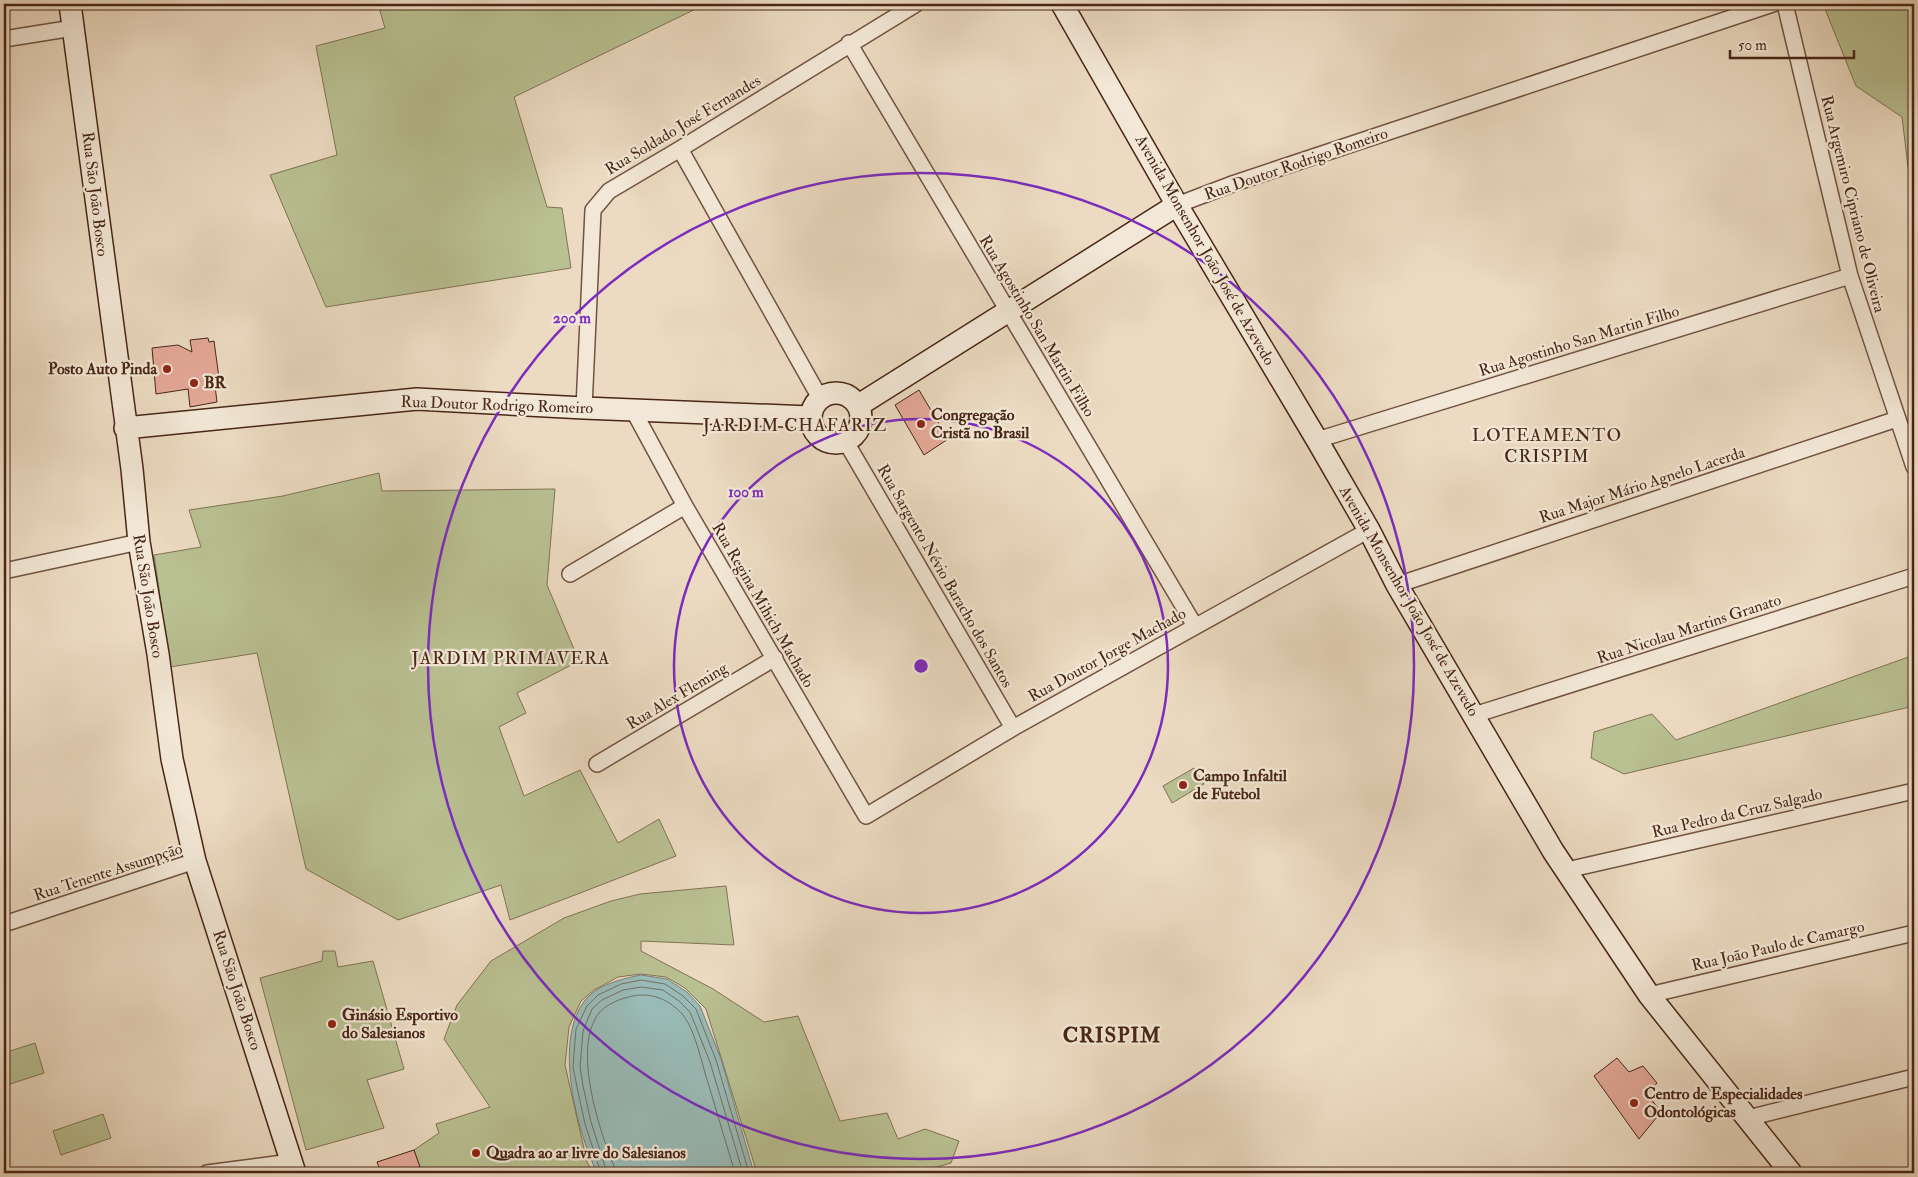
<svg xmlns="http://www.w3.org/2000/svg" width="1918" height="1177" font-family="'IM FELL Double Pica',serif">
	<rect width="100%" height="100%" fill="#ecdbc2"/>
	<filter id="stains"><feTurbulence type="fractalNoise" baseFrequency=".004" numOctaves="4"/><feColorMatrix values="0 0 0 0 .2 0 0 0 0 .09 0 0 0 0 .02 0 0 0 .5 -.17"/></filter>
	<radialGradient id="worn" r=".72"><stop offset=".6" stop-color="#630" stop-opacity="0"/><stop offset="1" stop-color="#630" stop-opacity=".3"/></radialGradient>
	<path fill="#b9c092" stroke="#807354" d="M378,4H706L514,97L547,207L562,208L571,268L326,307L270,175L337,155L316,46L385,28Z
		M1823,4H1914V173L1908,167L1902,117L1856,86Z
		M379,473L382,491L555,489L547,585L579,661L517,693L526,713L499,727L524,796L580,770L618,843L659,819L676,856L510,920L501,885L398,920L306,869L257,653L170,667L154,555L201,547L189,510L283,496Z
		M1914,655V706L1624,774L1591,758L1594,732L1652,714L1676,740Z
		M1194,768L1204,784L1172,803L1163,786Z
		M726,886L734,945L641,941V951L713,989L764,1022L798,1016L840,1121L887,1113L898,1139L925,1129L959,1141L951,1163L916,1173H757L706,1009L685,988L666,977L641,974L618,977L594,990L581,1001L569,1027L565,1065L587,1162L594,1173H422L414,1150L439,1133L436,1124L490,1107L444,1039L457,1005L491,961L564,918L611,901L640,894Z
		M323,951H335L338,967L373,961L404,1069L367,1080L384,1128L306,1150L260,978L322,961Z
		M35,1043L44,1073L4,1086V1053Z
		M103,1114L111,1138L61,1155L53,1131Z"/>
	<path fill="#99bbb7" stroke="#797f77" d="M641,975L667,979L687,992L700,1006L721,1059L754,1173H597C577,1131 554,1044 583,1003C595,985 621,979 641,975Z"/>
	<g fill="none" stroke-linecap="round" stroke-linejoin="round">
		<path stroke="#707066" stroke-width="1" d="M601,1173L585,1124L577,1087L573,1067L576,1029L587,1006L598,995L621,984L641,980L665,984L683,996L696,1009L716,1060L749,1173
			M607,1173L591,1122L583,1086L580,1067L583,1031L592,1009L602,1000L623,990L641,987L663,990L679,1001L690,1012L710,1062L743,1173
			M615,1173L614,1166C599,1130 572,1047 599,1013C606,1004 622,998 633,996C652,992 670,1000 683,1015C696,1031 702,1066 709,1086C718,1115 726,1144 735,1173"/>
	</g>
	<path fill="#e4a998" stroke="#482616" d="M208,338L209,342L214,341L219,378H214L217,402L190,407L188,389L156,394L152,348L178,345L192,352L190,340Z
		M919,390L948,439L924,455L895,405Z
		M1617,1058L1629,1072L1643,1066L1657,1083L1647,1094L1661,1112L1639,1139L1594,1076Z
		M414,1150L422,1173H381L377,1162Z"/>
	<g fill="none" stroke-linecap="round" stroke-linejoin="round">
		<defs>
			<path id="street" d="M1785,4L1850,276L1914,467
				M4,39L73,28
				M849,43L1195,626
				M680,149L820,398
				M1177,205L1235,183L1773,4
				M584,408L593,210L609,191L680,149L916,4
				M633,410L685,506L866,816L1013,728L1369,530
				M1317,440L1850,276
				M846,442L1013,728
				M4,571L139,542
				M570,574L685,506
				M1397,585L1897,419
				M1474,715L1914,576
				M597,764L775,658
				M1567,870L1914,791
				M4,924L195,861
				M1649,995L1914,933
				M1748,1118L1914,1077
				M207,1173L291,1162"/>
			<path id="secondary" d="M70,4L132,469L139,542L158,654L172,759L195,861L295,1173
				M1062,4L1177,205L1317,440L1369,530L1397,585L1553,851L1649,995L1791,1173
				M811 418a25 25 0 1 1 50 0a25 25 0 1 1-50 0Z
				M859,405L1177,205
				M125,428L417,399L584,408L810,417"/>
		</defs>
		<use href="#street" stroke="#715341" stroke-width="18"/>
		<use href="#secondary" stroke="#482616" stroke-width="24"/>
		<use href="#street" stroke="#f3e8d7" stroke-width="15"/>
		<use href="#secondary" stroke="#f3e8d7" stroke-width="21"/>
	</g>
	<g fill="none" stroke="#7b2cbf" stroke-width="2.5">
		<circle cx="921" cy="666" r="247"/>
		<circle cx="921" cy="666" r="493"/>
	</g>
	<g fill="#8f2418" stroke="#f3e8d7" stroke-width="2">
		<circle cx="167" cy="369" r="5"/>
		<circle cx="194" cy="383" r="5"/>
		<circle cx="921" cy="424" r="5"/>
		<circle cx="1183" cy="785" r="5"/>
		<circle cx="332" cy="1024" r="5"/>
		<circle cx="1634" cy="1103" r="5"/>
		<circle cx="476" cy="1153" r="5"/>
	</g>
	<g text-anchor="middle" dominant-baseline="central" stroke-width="4.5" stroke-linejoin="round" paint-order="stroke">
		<g font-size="16" fill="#482616" stroke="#f3e8d7">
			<text transform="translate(683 125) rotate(-31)">Rua Soldado José Fernandes</text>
			<text transform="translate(1296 164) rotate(-19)">Rua Doutor Rodrigo Romeiro</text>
			<text transform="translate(95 194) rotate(83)">Rua São João Bosco</text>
			<text transform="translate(1853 204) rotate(76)">Rua Argemiro Cipriano de Oliveira</text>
			<text transform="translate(1205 250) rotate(60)">Avenida Monsenhor João José de Azevedo</text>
			<text transform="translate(1037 326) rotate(59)">Rua Agostinho San Martin Filho</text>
			<text transform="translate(1579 341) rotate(-17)">Rua Agostinho San Martin Filho</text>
			<text transform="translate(497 405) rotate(2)">Rua Doutor Rodrigo Romeiro</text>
			<text transform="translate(1642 485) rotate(-18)">Rua Major Mário Agnelo Lacerda</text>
			<text transform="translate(945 576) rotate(60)">Rua Sargento Névio Baracho dos Santos</text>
			<text transform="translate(148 596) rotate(81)">Rua São João Bosco</text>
			<text transform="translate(1409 601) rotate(60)">Avenida Monsenhor João José de Azevedo</text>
			<text transform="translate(763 605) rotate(60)">Rua Regina Mihich Machado</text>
			<text transform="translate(1689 629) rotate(-18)">Rua Nicolau Martins Granato</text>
			<text transform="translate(1107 655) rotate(-29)">Rua Doutor Jorge Machado</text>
			<text transform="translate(677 696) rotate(-31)">Rua Alex Fleming</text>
			<text transform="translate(1737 813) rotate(-13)">Rua Pedro da Cruz Salgado</text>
			<text transform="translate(108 872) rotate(-18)">Rua Tenente Assumpção</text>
			<text transform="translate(1778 946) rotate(-13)">Rua João Paulo de Camargo</text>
			<text transform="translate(237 990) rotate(72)">Rua São João Bosco</text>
		</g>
		<g font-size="16" font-weight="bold" fill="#482616" stroke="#f3e8d7" text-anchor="start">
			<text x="157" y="369" text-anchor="end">Posto Auto Pinda</text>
			<text x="204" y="383">BR</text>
			<text x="931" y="415">Congregação<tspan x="931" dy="18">Cristã no Brasil</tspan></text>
			<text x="1193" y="776">Campo Infaltil<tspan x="1193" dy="18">de Futebol</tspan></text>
			<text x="342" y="1015">Ginásio Esportivo<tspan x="342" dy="18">do Salesianos</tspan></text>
			<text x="1644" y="1094">Centro de Especialidades<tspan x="1644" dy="18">Odontológicas</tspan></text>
			<text x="486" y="1153">Quadra ao ar livre do Salesianos</text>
		</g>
		<g font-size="18" letter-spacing="1" fill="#482616" stroke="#f3e8d7">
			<text x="795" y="425">JARDIM CHAFARIZ</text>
			<text x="1547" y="435">LOTEAMENTO<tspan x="1547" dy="21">CRISPIM</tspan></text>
			<text x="511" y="658">JARDIM PRIMAVERA</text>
		</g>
		<g font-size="21" font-weight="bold" letter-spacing="1" fill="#482616" stroke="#f3e8d7">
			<text x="1112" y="1035">CRISPIM</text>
		</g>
	</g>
	<circle cx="921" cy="666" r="8" fill="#7b2cbf" stroke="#f3e8d7" stroke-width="2.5"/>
	<g font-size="15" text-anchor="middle" font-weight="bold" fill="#7b2cbf" stroke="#f3e8d7" stroke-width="4.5" stroke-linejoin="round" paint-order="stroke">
		<text x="572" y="323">200 m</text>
		<text x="746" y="497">100 m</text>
	</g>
	<rect width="1918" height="1177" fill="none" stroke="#ecdbc2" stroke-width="20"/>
	<rect x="5" y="5" width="1908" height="1167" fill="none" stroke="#482616" stroke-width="2.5"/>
	<rect x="10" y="10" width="1898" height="1157" fill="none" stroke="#482616"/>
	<path d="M1730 50v8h124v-8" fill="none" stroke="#482616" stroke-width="2.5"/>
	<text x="1738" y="50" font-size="15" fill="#482616" stroke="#f3e8d7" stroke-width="4" paint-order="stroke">50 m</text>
	<rect width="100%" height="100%" filter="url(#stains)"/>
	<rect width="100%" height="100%" fill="url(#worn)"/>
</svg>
